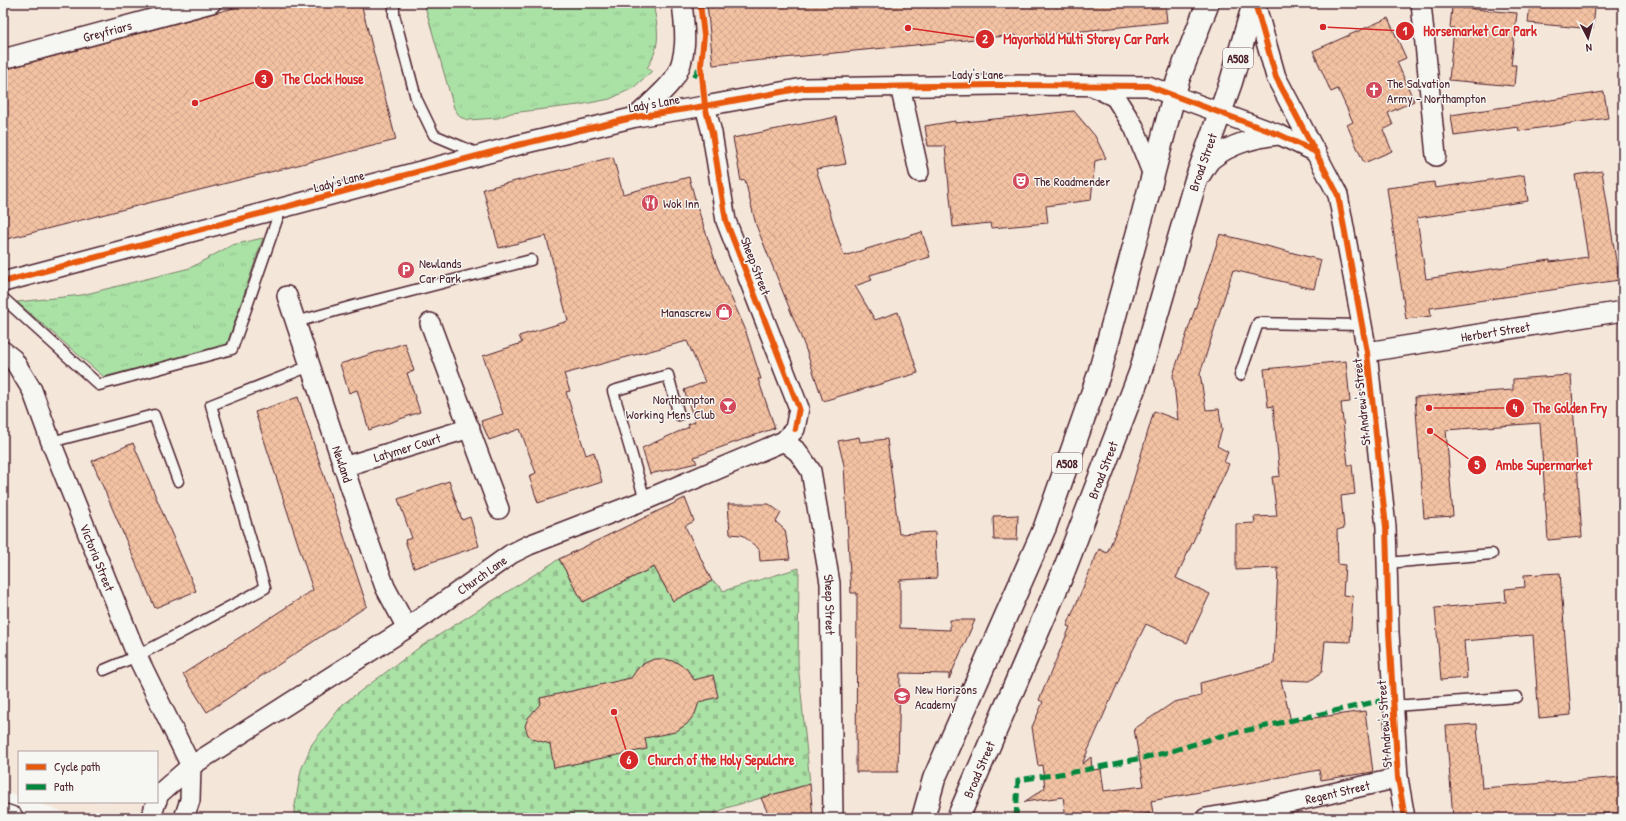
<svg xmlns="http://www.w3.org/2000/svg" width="1626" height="821" font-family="'Patrick Hand',sans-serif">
	<defs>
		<pattern id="grass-tufts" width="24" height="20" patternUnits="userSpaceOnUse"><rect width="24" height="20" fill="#aae2a6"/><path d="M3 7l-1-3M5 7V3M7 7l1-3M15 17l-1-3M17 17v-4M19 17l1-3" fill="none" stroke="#94c18f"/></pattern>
		<pattern id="cemetery-stones" width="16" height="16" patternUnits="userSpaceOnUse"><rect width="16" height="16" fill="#aae2a6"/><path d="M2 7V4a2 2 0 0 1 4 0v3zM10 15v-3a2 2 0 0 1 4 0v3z" fill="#94c18f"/></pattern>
		<pattern id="building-cross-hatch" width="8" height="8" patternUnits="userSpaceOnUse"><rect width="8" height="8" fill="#f3c2a3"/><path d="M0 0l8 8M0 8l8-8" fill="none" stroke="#d2a68c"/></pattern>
	</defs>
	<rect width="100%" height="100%" fill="#f6f6f2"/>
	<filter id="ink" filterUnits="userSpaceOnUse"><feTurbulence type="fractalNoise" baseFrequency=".025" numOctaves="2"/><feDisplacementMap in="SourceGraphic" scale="8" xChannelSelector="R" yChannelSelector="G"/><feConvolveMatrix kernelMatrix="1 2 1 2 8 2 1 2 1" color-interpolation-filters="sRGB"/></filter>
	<g filter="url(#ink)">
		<path fill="#f5e6da" d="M3,3H1623V818H79L37,802H157V752H19V796L3,790Z"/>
		<path fill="url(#grass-tufts)" stroke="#7a8068" d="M424,3H653C658,30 662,44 647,68L652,71L633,88L610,99L579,105L511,113L498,118L468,120L460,117L454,108Z
			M263,238L227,344L104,377L17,302L82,295L190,268L232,245Z"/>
		<path fill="url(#cemetery-stones)" stroke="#7a8068" d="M559,559L583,602L654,567L673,601L712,581L721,587L723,591L799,568L798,663L810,784L726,808L706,818H295L294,811L301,770L312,744L343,704L420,647Z"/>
		<path fill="url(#building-cross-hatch)" stroke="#4a1f2b" d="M252,3H361L396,140L3,240V70Z
			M707,3H1165L1167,22L1035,36L1034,42L1017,43L1016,35L713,65Z
			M1530,3H1547L1595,8L1593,29L1528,23Z
			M1452,7L1517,13L1511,65H1516L1514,86L1449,80L1454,28H1450Z
			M1388,18L1406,58L1397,62L1414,101L1388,113L1393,125L1383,130L1392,151L1364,163L1347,125L1353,122L1338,89L1331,92L1313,51Z
			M1604,92L1608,118L1519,131L1518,127L1454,136L1451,115Z
			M1074,111L1095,136L1106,158L1095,161L1091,200L1046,206L1048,223L991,228L990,223L953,227L945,146H928L925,126L955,121V123Z
			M836,117L846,164L816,169L844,256L922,232L930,257L870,275L872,280L855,286L875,320L898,312L918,373L823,401L805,347L756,225L745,180L741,181L733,138Z
			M613,157L623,194L689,177L697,206L717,266L744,326L761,379H758L775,428L694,457L697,463L650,474L642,448L689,427L688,424L695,422L684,390L705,382L687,341L564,374L570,391L566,392L586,455L594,452L602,482L538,503L529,476L536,473L520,429L489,440L481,421L503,414L483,356L522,343L519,336L568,321L546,236L499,248L483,189Z
			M1602,171L1619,280L1430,308L1431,316L1406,319L1387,188L1434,182L1435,188L1524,175L1528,201L1417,218L1426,279L1550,260V262L1588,257L1575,175Z
			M1220,234L1321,260L1314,289L1233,270L1200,374L1206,410L1219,409L1222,430L1217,446L1228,452L1224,462L1229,464L1176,578L1210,594L1187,643L1146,624L1128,660L1082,764L1091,757L1092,770L1101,769L1104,791L1144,786L1134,729L1174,702L1201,696L1200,683L1274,664L1278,568L1236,570V524L1255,523L1254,517L1277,516L1272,477L1280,476L1273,406L1268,407L1264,369L1346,361L1350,402L1341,403L1348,465H1352L1355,494L1341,496L1344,528L1337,530L1338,564L1345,565L1343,595L1353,596L1350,642L1325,641L1322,672L1310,681L1281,680L1291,721L1365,711L1373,772L1321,780L1319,770L1151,801L1153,813L1116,818H1066L1063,797L1024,802L1045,788L1042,765L1038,766L1032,727L1043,702L1039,700L1070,627L1067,626L1099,549L1107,553L1124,512L1154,411L1178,420L1173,375Z
			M405,343L414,371L407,373L420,412L369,430L357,390L349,393L340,364Z
			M1571,375L1582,537L1548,540L1540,423L1446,430L1453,516L1424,518L1415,397L1513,390V379Z
			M298,397L367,606L207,712L183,674L313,590L255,412Z
			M859,437L860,442L887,439L899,534L935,532L937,578L900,580V628L950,630V620H975L949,679V674L900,673L898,772H856L857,593H851L844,465L838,441Z
			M133,443L196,591L155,608L92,461Z
			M449,481L462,520L470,517L479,546L414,568L405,540L412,538L398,499Z
			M685,498L694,521L685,526L712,581L673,601L654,567L583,602L559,559Z
			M728,504H769L781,513L776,522L785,530L790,559L760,561L759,549L742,535L730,534Z
			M1018,515L1017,540H994L993,516Z
			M1560,573L1571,715L1539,718L1533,635L1464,641L1467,678L1441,680L1435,608L1506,602L1505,589L1525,587L1524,575Z
			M654,659H665L676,662L687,669L694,680L713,675L718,697L699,702L695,714L687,724L675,732L645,738L647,749L554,768L550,744L533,739L528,735L525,726L528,718L541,703L540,698L631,678L638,668L643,664Z
			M1477,724L1482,788L1623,777V812L1545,818H1453L1446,726Z
			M810,784L813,818H770L761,798Z"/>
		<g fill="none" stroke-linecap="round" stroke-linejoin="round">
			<defs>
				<path id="lane" d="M394,3V15L416,98L434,135L479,154
					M3,298L99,385L232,349L281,208
					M296,322L353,306L531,260
					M1240,375L1258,323L1362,325
					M51,442L154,415L178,481
					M645,500L613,391L668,375L679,415
					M1387,563L1492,554
					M104,670L137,656L265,588L211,405L310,366
					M1394,706L1517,697"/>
				<g id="street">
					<path d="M1255,3L1276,77L1338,195L1367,352L1386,527L1389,632L1398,778L1405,818"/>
					<path d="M1421,3L1436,156"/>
					<path id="s1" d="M3,59L211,3"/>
					<path d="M900,86L919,172"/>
					<path d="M1094,87L1115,97L1134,127L1153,175"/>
					<path d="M636,117C647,106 663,93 673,80C689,57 685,29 682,3"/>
					<path d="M1200,176C1204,171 1207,163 1212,159C1232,143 1255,138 1278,135"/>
					<path d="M3,282L518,145L636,117L705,106L803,88L998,85L1148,86L1280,135L1316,152"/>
					<path id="s2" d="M287,296L366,534L385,587L407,628"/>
					<path d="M430,323L499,509"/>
					<path id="s3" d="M3,351L13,359L32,390L51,442L137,656L191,766L190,800L184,818"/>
					<path id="s4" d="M1367,352L1623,311"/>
					<path id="s5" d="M784,441L798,452L811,471L830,583L833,818"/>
					<path id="s6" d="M343,467L470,428"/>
					<path id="s7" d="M157,800L159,794L191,766L407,628L511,554L529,545L645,500L784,441L795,429L799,408L726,221L712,133L705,106"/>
					<path d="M151,818L156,802"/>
					<path id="s8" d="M1206,818L1272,807L1398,778"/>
				</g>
				<path id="primary" d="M3,815L12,818"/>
				<g id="highway">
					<path d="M923,818L934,779L1045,527L1099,374L1139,228L1178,80L1208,3"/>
					<path id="s9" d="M958,818L1063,573L1140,373L1195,183L1231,82L1254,3"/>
				</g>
			</defs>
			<use href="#lane" stroke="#4a1f2b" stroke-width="13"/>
			<use href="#street" stroke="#4a1f2b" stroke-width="22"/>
			<use href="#primary" stroke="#4a1f2b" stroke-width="25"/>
			<use href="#highway" stroke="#4a1f2b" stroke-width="25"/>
			<use href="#lane" stroke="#f6f6f2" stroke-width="10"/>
			<use href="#street" stroke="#f6f6f2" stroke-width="19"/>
			<use href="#primary" stroke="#f6f6f2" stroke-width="22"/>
			<use href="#highway" stroke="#f6f6f2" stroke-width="22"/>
			<path stroke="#00873e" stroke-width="5" stroke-dasharray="10 5" stroke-linecap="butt" d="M694,77L701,65
				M1016,818L1018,780L1080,771L1165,753L1221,736L1393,698"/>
			<defs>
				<path id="cycleway" d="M700,3L704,36L701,65L705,106L712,133L726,221L799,408L795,429
					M1255,3L1276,77L1338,195L1367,352L1386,527L1389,632L1398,778L1405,818
					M3,282L518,145L636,117L705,106L803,88L998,85L1148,86L1280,135L1316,152"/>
			</defs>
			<use href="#cycleway" stroke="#f6f6f2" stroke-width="8"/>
			<use href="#cycleway" stroke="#e8590c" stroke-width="6"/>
		</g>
	</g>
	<defs>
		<symbol id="church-disc" viewBox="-11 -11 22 22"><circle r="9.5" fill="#d1495b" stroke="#f6f6f2"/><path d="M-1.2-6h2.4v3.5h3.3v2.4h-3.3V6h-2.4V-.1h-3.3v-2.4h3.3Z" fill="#fff"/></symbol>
		<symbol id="theatre-disc" viewBox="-11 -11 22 22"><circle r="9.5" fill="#d1495b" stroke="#f6f6f2"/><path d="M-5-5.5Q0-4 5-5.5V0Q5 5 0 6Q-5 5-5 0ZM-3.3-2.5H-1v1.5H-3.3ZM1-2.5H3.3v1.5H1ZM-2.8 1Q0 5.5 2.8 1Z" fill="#fff"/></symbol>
		<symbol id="restaurant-disc" viewBox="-11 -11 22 22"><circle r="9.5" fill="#d1495b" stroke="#f6f6f2"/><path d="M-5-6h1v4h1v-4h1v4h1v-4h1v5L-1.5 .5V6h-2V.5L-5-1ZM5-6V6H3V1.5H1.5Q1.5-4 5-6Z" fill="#fff"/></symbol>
		<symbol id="parking-disc" viewBox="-11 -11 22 22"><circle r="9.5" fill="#d1495b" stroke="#f6f6f2"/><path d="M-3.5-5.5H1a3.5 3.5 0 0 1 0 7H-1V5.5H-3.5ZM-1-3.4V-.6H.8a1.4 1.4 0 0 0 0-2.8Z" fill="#fff"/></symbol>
		<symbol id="shop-disc" viewBox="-11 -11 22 22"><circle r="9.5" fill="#d1495b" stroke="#f6f6f2"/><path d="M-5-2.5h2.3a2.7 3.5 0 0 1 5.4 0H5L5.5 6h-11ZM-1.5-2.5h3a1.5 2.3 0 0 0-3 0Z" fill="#fff"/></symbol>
		<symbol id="bar-disc" viewBox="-11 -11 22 22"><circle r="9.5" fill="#d1495b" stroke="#f6f6f2"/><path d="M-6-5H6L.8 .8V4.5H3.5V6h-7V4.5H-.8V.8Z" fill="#fff"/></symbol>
		<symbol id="school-disc" viewBox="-11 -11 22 22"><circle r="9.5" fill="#d1495b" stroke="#f6f6f2"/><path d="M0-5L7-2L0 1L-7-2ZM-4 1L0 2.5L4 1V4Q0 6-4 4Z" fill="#fff"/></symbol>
	</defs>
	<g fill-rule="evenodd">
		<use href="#church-disc" x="1364" y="80" width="20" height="20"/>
		<use href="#theatre-disc" x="1011" y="171" width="20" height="20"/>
		<use href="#restaurant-disc" x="640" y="193" width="20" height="20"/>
		<use href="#parking-disc" x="396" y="260" width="20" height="20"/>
		<use href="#shop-disc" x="714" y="302" width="20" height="20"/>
		<use href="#bar-disc" x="718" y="396" width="20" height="20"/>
		<use href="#school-disc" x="892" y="686" width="20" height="20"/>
	</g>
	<g text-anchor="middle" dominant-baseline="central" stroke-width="3" stroke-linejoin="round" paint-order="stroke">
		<g fill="#f6f6f2" stroke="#7e6067" stroke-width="1">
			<rect x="1223" y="48" width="30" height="20" rx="3"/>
			<rect x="1052" y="453" width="30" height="20" rx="3"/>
		</g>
		<g font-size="12" font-weight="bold" fill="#4a1f2b">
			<text x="1238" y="58">A508</text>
			<text x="1067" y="463">A508</text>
		</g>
		<g font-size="13" fill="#4a1f2b" stroke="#f6f6f2">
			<text stroke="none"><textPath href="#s1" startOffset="108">Greyfriars</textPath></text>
			<text x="978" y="74">Lady's Lane</text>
			<text transform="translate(654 103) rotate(-10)">Lady's Lane</text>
			<text stroke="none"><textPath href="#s9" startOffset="701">Broad Street</textPath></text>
			<text transform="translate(339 181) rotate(-15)">Lady's Lane</text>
			<text transform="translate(756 266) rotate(69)">Sheep Street</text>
			<text stroke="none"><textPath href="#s4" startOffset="130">Herbert Street</textPath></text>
			<text transform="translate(1361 402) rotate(-96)">St Andrew's Street</text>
			<text stroke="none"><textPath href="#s6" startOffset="67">Latymer Court</textPath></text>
			<text stroke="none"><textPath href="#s2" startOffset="177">Newland</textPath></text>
			<text stroke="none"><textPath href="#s9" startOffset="377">Broad Street</textPath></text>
			<text stroke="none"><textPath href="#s3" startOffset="229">Victoria Street</textPath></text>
			<text stroke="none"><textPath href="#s7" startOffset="397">Church Lane</textPath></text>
			<text stroke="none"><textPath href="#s5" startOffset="176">Sheep Street</textPath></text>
			<text transform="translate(1384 724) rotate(-94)">St Andrew's Street</text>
			<text stroke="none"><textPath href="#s9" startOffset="53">Broad Street</textPath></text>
			<text stroke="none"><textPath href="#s8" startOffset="134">Regent Street</textPath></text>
		</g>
		<g font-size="13" fill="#4a1f2b" stroke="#f6f6f2" text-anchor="start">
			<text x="1387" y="83">The Salvation<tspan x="1387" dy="15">Army - Northampton</tspan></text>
			<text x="1034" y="181">The Roadmender</text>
			<text x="663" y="203">Wok Inn</text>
			<text x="419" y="263">Newlands<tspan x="419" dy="15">Car Park</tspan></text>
			<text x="711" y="312" text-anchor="end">Manascrew</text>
			<text x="715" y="399" text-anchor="end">Northampton<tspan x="715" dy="15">Working Mens Club</tspan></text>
			<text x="915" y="689">New Horizons<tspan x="915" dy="15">Academy</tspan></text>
		</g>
	</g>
	<path fill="none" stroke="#d62828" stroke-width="1.5" d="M1323 27L1405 31M908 28L985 39M195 103L264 79M1429 408L1515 408M1430 431L1477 465M614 712L629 760"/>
	<g fill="#d62828" stroke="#f6f6f2" stroke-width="1.5">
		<circle cx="1323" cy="27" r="4"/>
		<circle cx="908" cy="28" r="4"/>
		<circle cx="195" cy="103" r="4"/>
		<circle cx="1429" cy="408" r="4"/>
		<circle cx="1430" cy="431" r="4"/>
		<circle cx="614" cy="712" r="4"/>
		<circle cx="1405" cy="31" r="10"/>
		<circle cx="985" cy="39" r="10"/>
		<circle cx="264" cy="79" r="10"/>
		<circle cx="1515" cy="408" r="10"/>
		<circle cx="1477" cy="465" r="10"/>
		<circle cx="629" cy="760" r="10"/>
	</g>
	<g font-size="12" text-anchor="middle" font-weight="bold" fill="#fff">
		<text x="1405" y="35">1</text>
		<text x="985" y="43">2</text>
		<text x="264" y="83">3</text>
		<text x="1515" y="412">4</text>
		<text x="1477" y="469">5</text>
		<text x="629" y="764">6</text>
	</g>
	<g font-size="14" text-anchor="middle" font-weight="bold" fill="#d62828" stroke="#f6f6f2" stroke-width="3" stroke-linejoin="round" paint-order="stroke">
		<text x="1480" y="36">Horsemarket Car Park</text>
		<text x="1086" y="44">Mayorhold Multi Storey Car Park</text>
		<text x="323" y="84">The Clock House</text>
		<text x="1570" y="413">The Golden Fry</text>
		<text x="1544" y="470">Ambe Supermarket</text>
		<text x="721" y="765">Church of the Holy Sepulchre</text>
	</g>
	<rect width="1626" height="821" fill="none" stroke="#f6f6f2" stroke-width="16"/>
	<rect x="8" y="8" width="1610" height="805" fill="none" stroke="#4a1f2b" stroke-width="1.5" filter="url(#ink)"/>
	<rect x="18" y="751" width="140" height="52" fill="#f6f6f2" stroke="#b1a0a2"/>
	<rect x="26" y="764" width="20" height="6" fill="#e8590c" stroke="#b1a0a2"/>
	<text x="54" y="771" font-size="12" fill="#4a1f2b">Cycle path</text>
	<rect x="26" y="784" width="20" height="6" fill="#00873e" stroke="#b1a0a2"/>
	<text x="54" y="791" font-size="12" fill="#4a1f2b">Path</text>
	<g transform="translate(1588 38) rotate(174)" stroke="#f6f6f2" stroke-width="3" paint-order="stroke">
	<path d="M0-3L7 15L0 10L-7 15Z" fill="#4a1f2b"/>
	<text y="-6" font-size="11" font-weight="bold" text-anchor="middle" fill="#4a1f2b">N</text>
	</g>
</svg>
